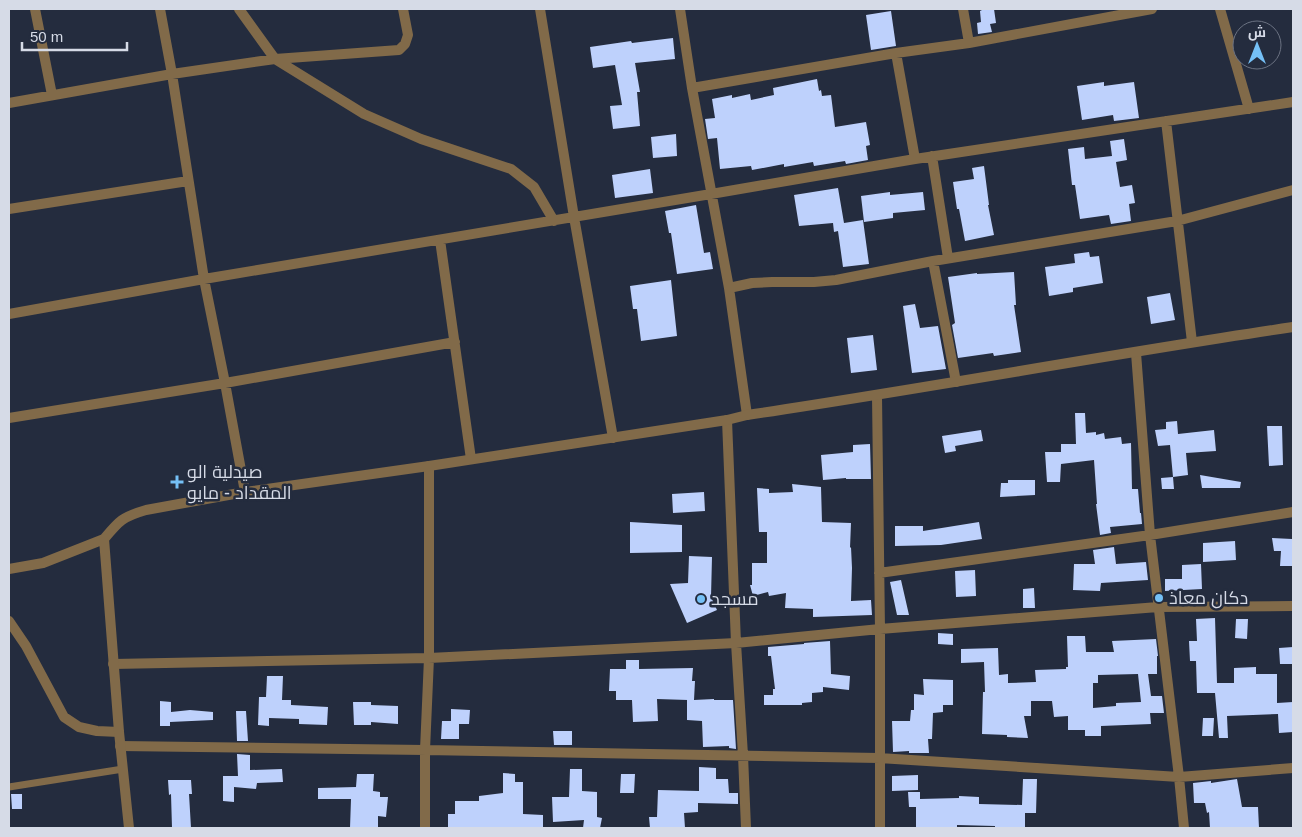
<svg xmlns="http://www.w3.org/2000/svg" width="1302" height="837" font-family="Helvetica,Cairo,sans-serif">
	<rect width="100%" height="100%" fill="#242c3e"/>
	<path fill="#bed1fc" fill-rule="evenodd" d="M982,9H994L996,23L990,24L992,32L978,34L977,23L981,22L980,11L982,10Z
		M891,11L896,46L871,50L866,15Z
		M673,38L675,59L635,63L640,92H637L640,126L613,129L610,106L622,105L615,65L593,68L590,47L631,41L632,43Z
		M817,79L819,91L821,90L822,96L831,95L835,127L866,122L870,145L866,146L868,160L846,164L845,161L814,166L813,162L784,167V164L752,170L751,166L720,169L717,138L708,139L705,119L715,118L712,99L732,95V98L750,94L751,100L774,95L773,88Z
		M1104,82V86L1134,82L1139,118L1114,121L1113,115L1082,120L1077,86Z
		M676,134L677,156L653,158L651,137Z
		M1124,139L1127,160L1116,162L1120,187L1132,185L1135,203L1129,204L1131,221L1111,224L1109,215L1080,219L1075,185H1072L1068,149L1084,147L1085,159L1112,156L1110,141Z
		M984,166L989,205H988L994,235L965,241L959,209H957L953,182L974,179L972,168Z
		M650,169L653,193L615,198L612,175Z
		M838,188L844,223L863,220L869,264L843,267L838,231L834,232L833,223L799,226L794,195Z
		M890,192V195L923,192L925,210L893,213V218L864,222L861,196Z
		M696,205L704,253L710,252L713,269L677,274L671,233H669L665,211Z
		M1089,252L1090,257L1099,256L1103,283L1073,288V292L1049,296L1045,267L1075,263L1074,254Z
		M1014,272L1016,305H1014L1021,352L994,356L993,353L958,358L952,325L955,323L948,277L977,273V274Z
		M671,280L677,336L641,341L637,309H633L630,286Z
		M1170,293L1175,320L1151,324L1147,297Z
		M915,304L920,328L938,326L946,369L912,373L903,306Z
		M873,335L877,370L851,373L847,338Z
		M1075,413H1085L1086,433L1096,432V435L1104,433L1105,439L1121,437L1122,444L1131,443L1132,489H1138L1140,513H1141L1142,524L1110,527L1111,533L1100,535L1096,504H1097L1094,460L1061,464L1060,482H1047L1045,452H1061V444H1076Z
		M1177,421L1178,434L1214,430L1216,451L1186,453L1188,475L1173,477L1170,445L1158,446L1155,430L1166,429V422Z
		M1267,426H1282L1283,465L1269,466Z
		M981,430L983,441L955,446L956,451L945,453L942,436Z
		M870,444L871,479H846V478L823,480L821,455L853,452V445Z
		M1200,475L1241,482L1240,488H1202Z
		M1173,477L1174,489H1162L1161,478Z
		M1008,480H1035V495L1000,497L1001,483H1008Z
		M792,484L821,487L822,522L851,523L850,548L851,547L852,568L851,601L871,600L872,615L813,617V609L785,608L786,593L769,596L768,592L753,596L750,585H752V563H767V532H759L757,488L769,489V493L793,492Z
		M704,492L705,511L673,513L672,494Z
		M630,522L682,525V552L630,553Z
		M979,522L982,539L941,545L895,546V526H923V531Z
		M1272,538L1292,539V566H1280L1281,551H1274Z
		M1235,541L1236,560L1203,562V543Z
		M1114,547L1116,564L1146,562L1148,580L1101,583L1100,591L1073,590L1074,564H1095L1093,550Z
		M689,556L712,557L711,597L717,610L687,623L670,584L688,583Z
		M1201,564L1202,589L1165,591V579H1182V565Z
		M975,570L976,596L956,597L955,571Z
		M901,580L909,615H897L890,582Z
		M1034,588L1035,608H1023V589Z
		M1215,618L1217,683H1234V668L1256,667V674H1277V703L1293,702V732L1279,733L1278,714L1227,716L1228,738H1219L1215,693H1197L1196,661H1190L1189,641H1197L1196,619Z
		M1236,619H1248L1247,639L1235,638Z
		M938,633L953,634V645L938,644Z
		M1067,636H1085L1086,652H1114L1112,641L1156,639L1158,656H1157V674H1148L1151,696H1162L1164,713H1150L1151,724L1101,726V736H1085V730H1068V716L1054,717L1052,701H1031V716H1024L1028,738L1007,737V735L982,734L983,692H985L984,662L961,663V649L998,648L999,675L1008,674V683L1036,682L1035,670L1066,669V667H1068ZM1138,674L1141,702L1116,703V706L1093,708V683H1098V675Z
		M830,641L831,674L850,676L849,690L823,687V692L812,693V702L802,703V705H764V695H773V689H775L771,656H768V647L804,644V643Z
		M1293,647V664H1280L1279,648Z
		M626,660H639V669L693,668L692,681H695L694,700L714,699V700H733L736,749L729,748V746L703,747L702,721L687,720V700H688L657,699L658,721L633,722L632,700H616V691H609L610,669H626Z
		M267,676H283L282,700H291V705L328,707L327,725L299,724V719L269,718V726L258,725L259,697H266Z
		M923,679L953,680V705H943V712L933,713L932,739H928L929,753H909V751L893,752L892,721H910L911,710H914V694L924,695Z
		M160,701L171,702V712L190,710L213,712V720L170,722V726H160Z
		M353,702H371V705L398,706V724L371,722V725H354Z
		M451,709L470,710L469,724H459V739H441L442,721H451Z
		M236,711H246L248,741H237Z
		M1203,718H1214L1213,736H1202Z
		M553,731H572V745H554Z
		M237,754L250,755V770L282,769L283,782L257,783L256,789L234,787V802L223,801V776H238Z
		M699,767L716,768V779H728L729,793H738V804L698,803V812L684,813L685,828H650L649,817H657L658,790L699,791Z
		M570,769H582V791L597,792V817L602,818L600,828H583L584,820L553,822L552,797H569Z
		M503,773L515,774V782H523V814L543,815V828H448V814H455V801H479V796L503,793Z
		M357,774H374L373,791L380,792V797H388L386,817L378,816V828H350L351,799H318V788L356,787Z
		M621,774H635L634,793H620Z
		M918,775V790L892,791V776Z
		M1023,779H1037L1036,813H1025V828H995V826L957,825V828H916V807H909L908,792H920V799L959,798V796L979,797V804L1022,805Z
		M1237,779L1242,807H1258L1259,828H1210L1209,812L1207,813L1205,803H1194L1193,783L1211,781V783Z
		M168,780H191L192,794H189L191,828H172L171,794L169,795Z
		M11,794H22V809H12Z"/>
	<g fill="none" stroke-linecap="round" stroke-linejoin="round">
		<path stroke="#816a49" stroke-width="7" d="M9,787L123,769"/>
		<path stroke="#816a49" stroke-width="10" d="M35,9L52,95
			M160,9L172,74L204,279L225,383L245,492
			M239,9L275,59L364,114L421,139L511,169L534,187L554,221
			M540,9L574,217L613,438
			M680,9L692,88L729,288L747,415
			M963,9L969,43
			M1220,9L1249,109
			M896,53L915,159
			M692,88L896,53L969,43L1152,9
			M9,103L172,74L275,59L399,50L405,44L408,35L403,9
			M1166,121L1192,342
			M932,156L948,258
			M9,209L188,181
			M440,240L471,459
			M933,261L956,382
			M729,288L752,283L772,282H814L836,280L933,261L1177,221L1293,190
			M9,314L204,279L711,194L915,159L1293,102
			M1136,353L1150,535L1179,777L1184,828
			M877,396L880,629V828
			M9,418L225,383L455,342
			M727,420L736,643L743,755L746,828
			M879,573L1150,535L1293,512
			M9,621L26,646L64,717L79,727L97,731L119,732
			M113,664L429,658L736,643L880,629L1158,607L1293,606
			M120,746L425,750L879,758L1179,777L1293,768
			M425,828V750L429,658V466"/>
		<path stroke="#816a49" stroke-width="10" d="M9,569L43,563L104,539
			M129,828L119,732L104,539C119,521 122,517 146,510L245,492L429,466L727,420L747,415C929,388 1111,354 1293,327"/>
	</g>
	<g fill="#75c0f6" stroke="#242c3e" stroke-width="2">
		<path d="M174.5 474.5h5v5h5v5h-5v5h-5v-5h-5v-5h5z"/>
		<circle cx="1159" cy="598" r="5"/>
		<circle cx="701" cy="599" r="5"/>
	</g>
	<g text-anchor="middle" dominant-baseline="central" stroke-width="5" stroke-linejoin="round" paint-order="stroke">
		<g font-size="18" fill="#d6dbe7" stroke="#242c3e" text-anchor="start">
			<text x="187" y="472">صيدلية الو<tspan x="187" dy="21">المقداد - مايو</tspan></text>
			<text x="1169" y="598">دكان معاذ</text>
			<text x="711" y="599">مسجد</text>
		</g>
	</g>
	<rect width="1302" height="837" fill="none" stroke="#d6dbe7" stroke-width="20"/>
	<g transform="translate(1257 45)"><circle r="24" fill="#242c3e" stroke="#6b7282"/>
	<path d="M0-4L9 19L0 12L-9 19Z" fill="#75c0f6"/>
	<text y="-8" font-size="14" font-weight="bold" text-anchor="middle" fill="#d6dbe7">ش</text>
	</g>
	<path d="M22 42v8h105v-8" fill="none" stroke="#d6dbe7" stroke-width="2.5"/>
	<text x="30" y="42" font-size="15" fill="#d6dbe7" stroke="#242c3e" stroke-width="4" paint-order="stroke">50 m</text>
</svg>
